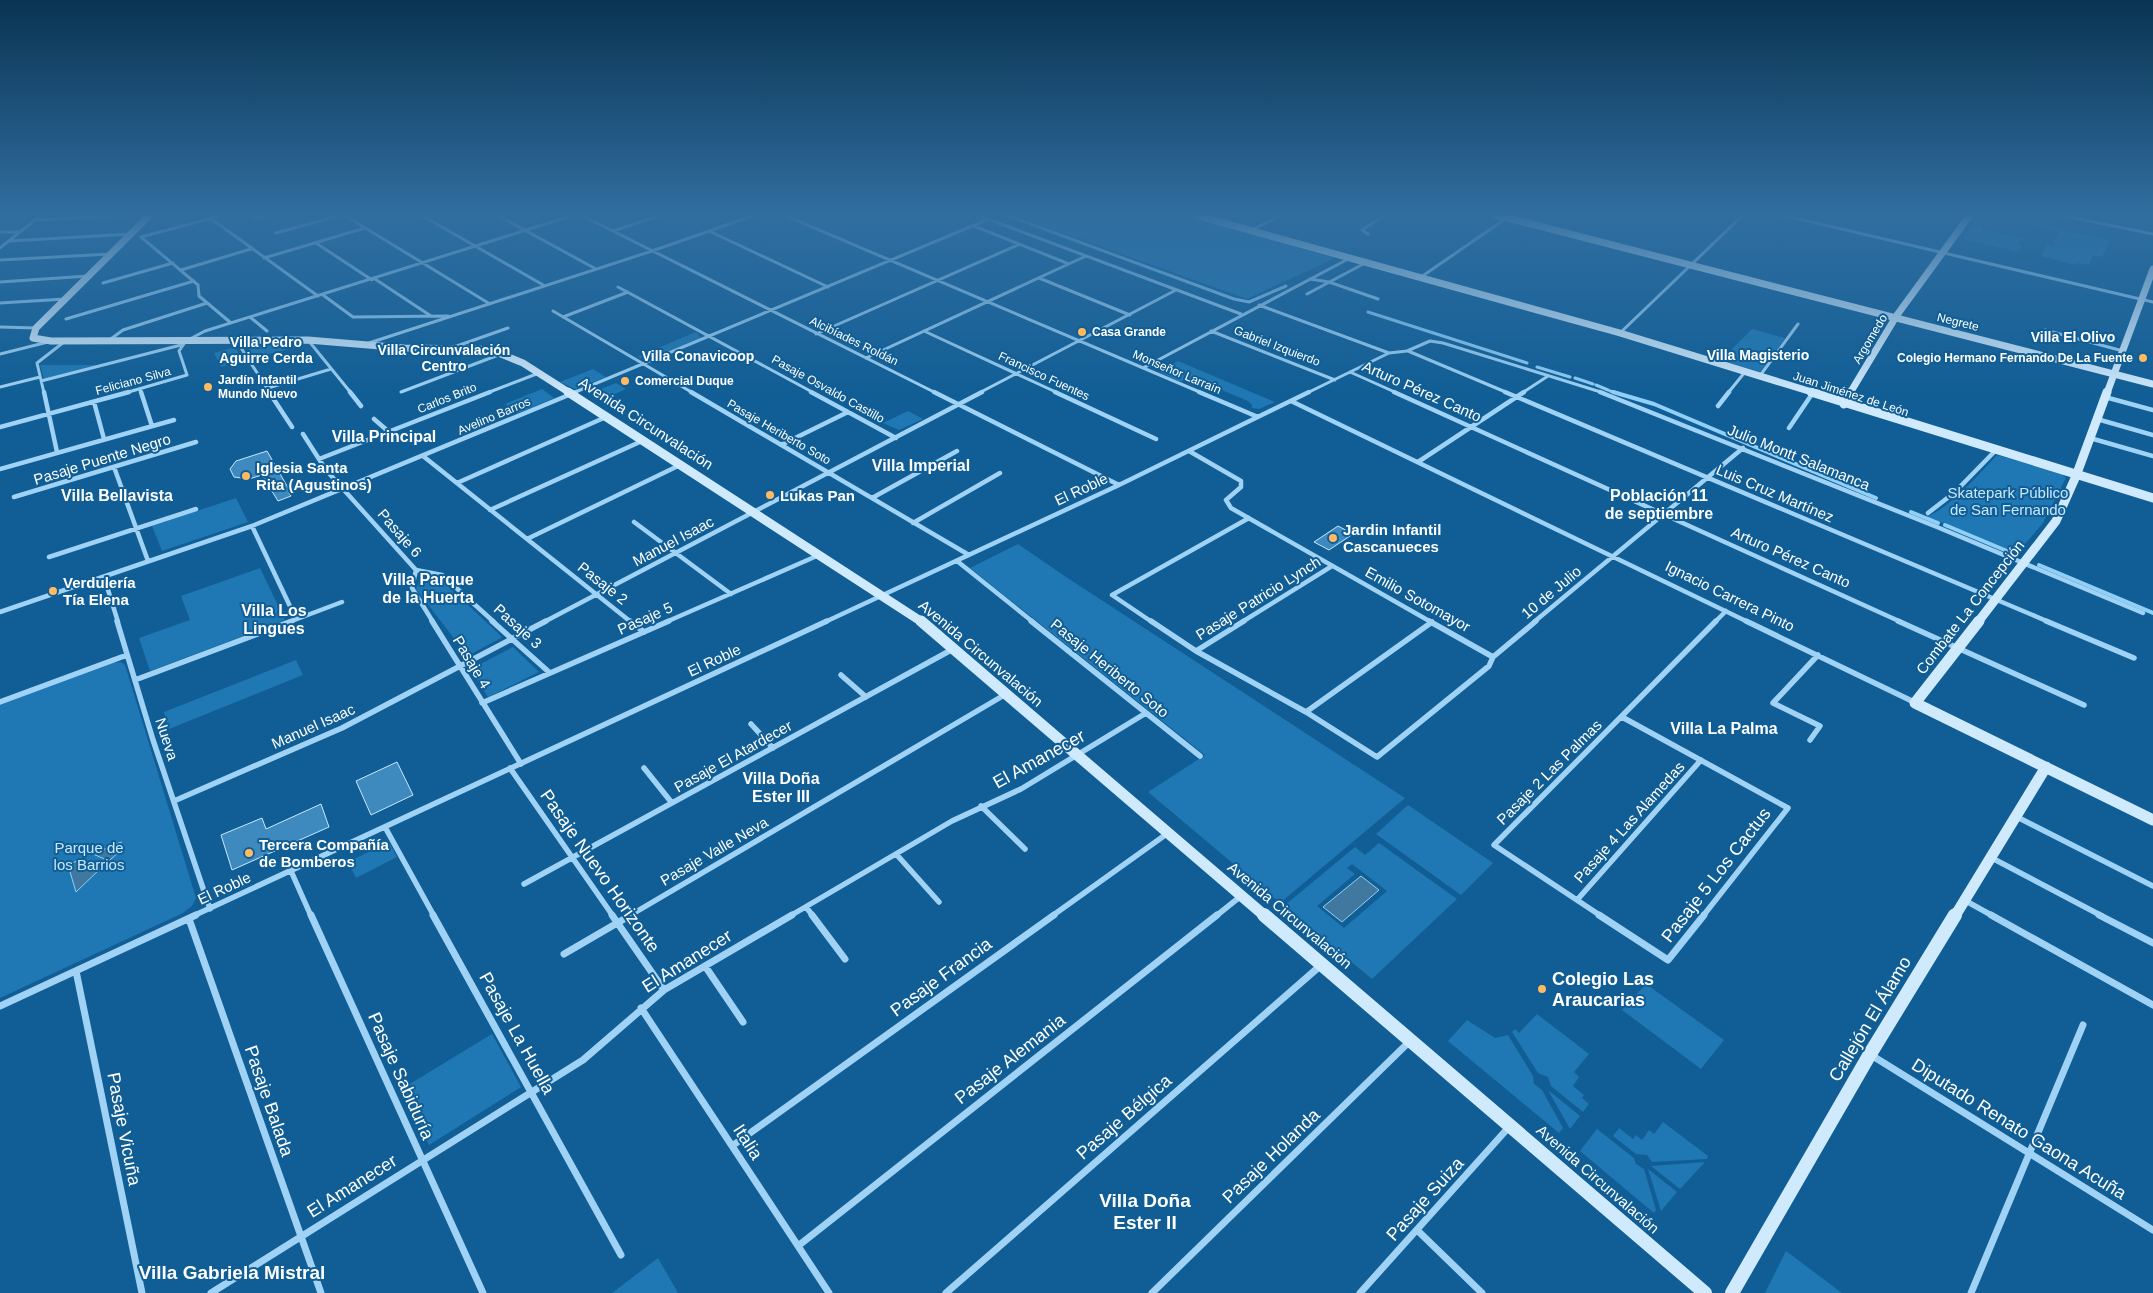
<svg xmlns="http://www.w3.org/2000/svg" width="2153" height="1293" font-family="Arial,sans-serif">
	<rect width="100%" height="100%" fill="#105e95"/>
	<path fill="#1f78b3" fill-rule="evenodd" d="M1013,215H1184L1335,258L1247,299Z
		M1974,223L1983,225L1981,229L2025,240L2019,241L2018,244L2022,246L2019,252L1963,239Z
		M2037,224L2110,241L2102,257L2093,255L2089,265L2077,263L2076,265L2041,256L2047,245L2054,246L2055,244L2053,243L2060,231L2035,225Z
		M1752,329L1785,338L1760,372L1721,360Z
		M696,332L701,338L649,360L637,357Z
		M246,345H303L255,358Z
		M235,347L243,361L221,367L214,353Z
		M1178,361L1275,402L1259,409L1252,408V405L1248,401L1200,381H1179L1159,372Z
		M40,365H101L44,379Z
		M593,369L606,377L575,389L560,382Z
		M616,383L626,389L602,400L591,393Z
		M542,389L554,398L518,413L505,404Z
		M908,411L923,419L899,430L883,423Z
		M1997,455L2062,474L2066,478L2043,523L2017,553L1927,517C1954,504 1977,476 1997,455Z
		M236,498L248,522L162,551L152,526Z
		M1018,544L1063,575L1405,798L1280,903L1148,792L1205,755L970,568Z
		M260,568L285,620L150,671L139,638L190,620L181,596Z
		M431,576L439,578L501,636V638L471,654H466L416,589L419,581Z
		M513,647L539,672L488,697L471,669Z
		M296,660L303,675L169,729L164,712Z
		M121,662L125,665L196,898L192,906L183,913L0,998V704L111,663Z
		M1408,805L1493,863L1461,895L1376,834Z
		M389,842L397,857L356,878L348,862Z
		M1379,843L1457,899L1372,979L1284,906L1355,847L1365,855ZM1352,864L1387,891L1344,928L1317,906L1355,874L1347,868Z
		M1646,984L1724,1040L1701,1069L1622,1010Z
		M1537,1014L1589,1054L1574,1072L1579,1077L1573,1086L1584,1095L1582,1098L1589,1104L1583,1112L1551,1086L1548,1077L1538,1073L1512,1032L1515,1029L1519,1033Z
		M1467,1020L1495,1038L1508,1035L1533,1076L1534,1084L1542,1090L1563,1128L1559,1133L1448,1041Z
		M492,1034L521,1087L429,1145L403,1088Z
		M1548,1090L1580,1116L1570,1129Z
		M1663,1122L1708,1156L1707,1159L1652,1162L1647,1155L1636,1154L1613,1136L1619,1128L1633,1139L1636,1135L1642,1140L1649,1130L1654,1134Z
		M1597,1129L1634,1158L1636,1164L1644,1169L1656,1210L1654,1213L1580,1151Z
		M1705,1162L1680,1189L1651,1166Z
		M1648,1169L1677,1192L1661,1211Z
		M1786,1251L1842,1293H1765Z
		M658,1258L678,1293H612Z"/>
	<path fill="#4178a0" stroke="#90cff7" d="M121,842L123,848L109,861L93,854Z
		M79,860L100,869L76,892L68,865Z
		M1361,876L1379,890L1342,922L1323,907Z"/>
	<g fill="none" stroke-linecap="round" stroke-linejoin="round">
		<path stroke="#90cff7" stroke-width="3" d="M1006,215L1234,299L1249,302L1286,286
			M1368,312L1527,363
			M1537,367L1570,377
			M1575,378L1593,384
			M1596,385L1608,390
			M1610,391L1618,393"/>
		<path stroke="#90cff7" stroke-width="4" d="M1613,392L1654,404L1876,498
			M1911,512L1938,523
			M1945,525L2007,551
			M2039,565L2153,613"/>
	</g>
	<path fill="#3e8abf" stroke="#c7e8fe" d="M267,451L291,493H289L291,496L278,501L262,475L249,479L234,477L230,469L236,461Z
		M1338,526L1353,534L1329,550L1314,542Z
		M397,762L413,795L371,815L356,781Z
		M321,804L329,827L232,870L221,835L262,818L266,829Z"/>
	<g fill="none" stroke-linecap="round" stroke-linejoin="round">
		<path stroke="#9fd2f4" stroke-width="3" d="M344,215L490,304
			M421,215L545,286
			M497,215L596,269
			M581,215L936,393
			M784,215L1202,393
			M977,215L1241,314
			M1782,215L2153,302
			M2060,215L2153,234
			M210,218L318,296
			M255,218L269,215
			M35,220L131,215
			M974,226L1069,264
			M1252,230L1281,215
			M613,231L661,215
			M709,231L828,287
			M0,232H20
			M276,233L341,215
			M1368,234L1362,230L1385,215
			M141,237L198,285L199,296L231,323
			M141,237L224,215
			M9,241L131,234
			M316,243L372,280
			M0,248L41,215
			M264,258L365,228
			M0,260L110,254
			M181,270L251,249
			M1421,277L1511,215
			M1039,278L1130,315
			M375,279L431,316
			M1310,279L1329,282L1378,299
			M0,282L88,276
			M103,283L173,263
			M618,287L814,393
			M1307,294L1367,262
			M323,295L353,317L448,316
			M0,303L65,299
			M1259,305L1389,353
			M553,311L693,393
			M250,317L267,331
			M563,317L628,292
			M66,319L194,281
			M0,327L36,328
			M2045,330L2123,351
			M924,331L1058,393
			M1211,331L1335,380
			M1620,333L1743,215
			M816,334L1020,244
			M236,340L270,393
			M308,340L351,393
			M108,341L123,330L207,303
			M369,343L652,251L755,215
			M454,347L508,328
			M1408,351L1508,393
			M0,354L48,342
			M866,358L1086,256
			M1143,368L1350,258
			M1350,372L1397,393
			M1759,377L1798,324
			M41,381L181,345
			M0,387L40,377
			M268,388L331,369
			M140,390L141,393
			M401,392L501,354
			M44,393L37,363L64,342
			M125,393L187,375L179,351L186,341L205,331L574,215
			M487,393L539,373
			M573,393L989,219
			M979,393L1176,290
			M1307,393L1389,353L1407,351L1430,341L1443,343L1604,393
			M1522,393L1548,376
			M1728,393L1745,372"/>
		<path stroke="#9fd2f4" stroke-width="4.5" d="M44,392L57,452
			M141,392L152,426
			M269,392L292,427
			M350,392L361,406
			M691,392L969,555
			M811,392L896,438
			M934,392L1119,485
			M1055,392L1156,439
			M1199,392L1258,417
			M1394,392L1901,622
			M1505,392L2049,622
			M1600,392L1937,527L2143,613
			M2105,397L2153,410
			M1291,401L1748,622
			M94,402L104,439
			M1718,406L1729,392
			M374,419L389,432
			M2097,419L2153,435
			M0,427L129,392
			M1789,428L1812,394
			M303,434L326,470L416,570
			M2090,438L2153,456
			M781,445L848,412
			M1189,451L1241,481V487L1226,500L1231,508L1431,622
			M423,456L631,622
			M319,459L490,392
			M1418,462L1524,392
			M114,467L148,561
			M0,469L174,420
			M457,483L606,417
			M14,497L196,442
			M872,498L957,451
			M490,510L642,441
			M1928,513L1955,492L1995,451
			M634,522L731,594
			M913,523L1000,473
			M252,526L296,619
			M527,539L680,465
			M49,557L196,509
			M957,561L1033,622
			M416,570L412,588L433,622
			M416,570L442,575L494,622
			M104,577L118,622
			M0,612L252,526L576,392
			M289,622L342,602
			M544,622L982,392
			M666,622L819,555
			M825,622L1119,485L1309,392
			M1152,622L1112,595L1249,518
			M1242,622L1332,566
			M1534,622L1743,448
			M1715,622L1726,611"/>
		<path stroke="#9fd2f4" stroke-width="5.5" d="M117,621L153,740L210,909
			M432,621L521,764
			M492,621L550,673
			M630,621L644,632
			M1031,621L1200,756
			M1151,621L1196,651L1306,712L1377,757L1489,666L1493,657L1536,621
			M1429,621L1493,657
			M1746,621L1914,702
			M1898,621L2084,705
			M2046,621L2134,658
			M1196,651L1244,621
			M841,675L866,697
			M135,680L292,621
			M0,702L127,655
			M482,703L669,621
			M1306,712L1432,622
			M1622,717L1788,808L1703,916
			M751,724L773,748
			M1810,740L1820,726L1773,703L1818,655
			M510,768L613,916
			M644,768L672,803
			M174,801L342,728L546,621
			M981,806L1025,849
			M2015,816L2153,886
			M385,827L434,916
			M897,855L939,902
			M1990,857L2102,916
			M291,871L311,916
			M524,884L953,649
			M1577,900L1701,760
			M1966,901L1993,916
			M806,907L813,916
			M193,916L827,621
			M629,916L1006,694
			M790,916L952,821L1021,789L1146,713
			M1052,916L1168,833
			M1216,916L1241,896
			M1601,916L1494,845L1716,621"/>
		<path stroke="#9fd2f4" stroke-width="7" d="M311,915L483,1293
			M433,915L621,1255
			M612,915L664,990
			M812,915L845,959
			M1599,915L1668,960L1704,915
			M1991,915L2153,1005
			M2099,915L2153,943
			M189,919L321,1293
			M564,954L631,915
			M705,966L743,1022
			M76,971L142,1293
			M0,1006L196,915
			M641,1008L829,1293
			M1871,1055L2153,1230
			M732,1146L1054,915
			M1417,1230L1482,1293
			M798,1246L1217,915
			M211,1293L583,1060L664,990L792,915
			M946,1293L1320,966
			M1152,1293L1409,1042
			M1360,1293L1509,1127
			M1971,1293L2083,1025"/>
		<path stroke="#cfeafd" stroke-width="7" d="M150,215L36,328L33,338L51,341L308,340L404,348L479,349L496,352L523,363L570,393
			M1195,215L1620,333L1815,393
			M1496,215L2153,384
			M1850,393L1897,315L1970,215
			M2107,393L2153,269"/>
		<path stroke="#cfeafd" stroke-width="9" d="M568,392L922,622
			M1811,392L2153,498
			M1844,404L1851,392
			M1978,622L2056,521L2076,476L2107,392"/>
		<path stroke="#cfeafd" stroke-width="11" d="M921,621L1265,916
			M1979,621L1915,703L2153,820
			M1955,916L2046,767"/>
		<path stroke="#cfeafd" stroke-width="14" d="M1264,915L1705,1293
			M1732,1293L1870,1054L1955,915"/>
	</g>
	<linearGradient id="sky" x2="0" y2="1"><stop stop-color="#093452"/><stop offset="0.54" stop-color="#316ea0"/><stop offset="1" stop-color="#316ea0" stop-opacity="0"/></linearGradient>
	<rect width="2153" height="396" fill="url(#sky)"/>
	<g fill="#ffba62" stroke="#105e95" stroke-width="2">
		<circle cx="1082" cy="332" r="5"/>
		<circle cx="2143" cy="358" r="5"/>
		<circle cx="625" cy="381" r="5"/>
		<circle cx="208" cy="387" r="5"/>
		<circle cx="246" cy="476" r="5"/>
		<circle cx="770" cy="495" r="5"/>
		<circle cx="1333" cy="538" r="5"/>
		<circle cx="53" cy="591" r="5"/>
		<circle cx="249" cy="853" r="5"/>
		<circle cx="1542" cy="989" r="5"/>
	</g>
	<g text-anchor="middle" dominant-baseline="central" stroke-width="4" stroke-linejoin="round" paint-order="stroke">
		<g font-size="12" fill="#fff" stroke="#105e95">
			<text transform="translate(1958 322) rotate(14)">Negrete</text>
			<text transform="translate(1870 339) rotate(-59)">Argomedo</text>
			<text transform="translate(854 341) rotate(26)">Alcibíades Roldán</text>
			<text transform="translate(1277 346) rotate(21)">Gabriel Izquierdo</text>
			<text transform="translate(1177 372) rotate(23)">Monseñor Larraín</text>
			<text transform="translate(1044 376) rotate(25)">Francisco Fuentes</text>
			<text transform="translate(133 381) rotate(-15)">Feliciano Silva</text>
			<text transform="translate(828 389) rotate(29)">Pasaje Osvaldo Castillo</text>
			<text transform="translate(1851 394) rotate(18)">Juan Jiménez de León</text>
			<text transform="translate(447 398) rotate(-22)">Carlos Brito</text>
			<text transform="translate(494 416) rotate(-23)">Avelino Barros</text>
			<text transform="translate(779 432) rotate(30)">Pasaje Heriberto Soto</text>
		</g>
		<g font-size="12" font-weight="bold" fill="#fff" stroke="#105e95" text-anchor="start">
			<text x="1092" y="332">Casa Grande</text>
			<text x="2133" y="358" text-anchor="end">Colegio Hermano Fernando De La Fuente</text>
			<text x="218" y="380">Jardín Infantil<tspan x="218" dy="14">Mundo Nuevo</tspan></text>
			<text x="635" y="381">Comercial Duque</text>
		</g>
		<g font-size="14" font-weight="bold" fill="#fff" stroke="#105e95">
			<text x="2073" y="337">Villa El Olivo</text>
			<text x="266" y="342">Villa Pedro<tspan x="266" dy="16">Aguirre Cerda</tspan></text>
			<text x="444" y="350">Villa Circunvalación<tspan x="444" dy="16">Centro</tspan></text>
			<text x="1758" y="355">Villa Magisterio</text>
			<text x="698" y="356">Villa Conavicoop</text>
		</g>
		<g font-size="15" fill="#fff" stroke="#105e95">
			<text transform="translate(1422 391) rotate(24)">Arturo Pérez Canto</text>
			<text transform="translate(646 423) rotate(33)">Avenida Circunvalación</text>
			<text transform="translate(1799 457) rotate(22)">Julio Montt Salamanca</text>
			<text transform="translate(102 459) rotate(-17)">Pasaje Puente Negro</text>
			<text transform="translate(1081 489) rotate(-25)">El Roble</text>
			<text transform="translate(1775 493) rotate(23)">Luis Cruz Martínez</text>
			<text transform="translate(400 533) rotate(49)">Pasaje 6</text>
			<text transform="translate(673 541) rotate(-28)">Manuel Isaac</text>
			<text transform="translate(1791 557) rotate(24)">Arturo Pérez Canto</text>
			<text transform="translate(603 583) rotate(38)">Pasaje 2</text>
			<text transform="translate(1551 592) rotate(-40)">10 de Julio</text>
			<text transform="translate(1730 596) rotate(26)">Ignacio Carrera Pinto</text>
			<text transform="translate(1258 598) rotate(-32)">Pasaje Patricio Lynch</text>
			<text transform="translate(1418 599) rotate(29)">Emilio Sotomayor</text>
			<text transform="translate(1970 607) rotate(-52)">Combate La Concepción</text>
			<text transform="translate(645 618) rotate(-24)">Pasaje 5</text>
			<text transform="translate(518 626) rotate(42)">Pasaje 3</text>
			<text transform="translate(981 653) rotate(40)">Avenida Circunvalación</text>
			<text transform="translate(714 660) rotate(-25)">El Roble</text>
			<text transform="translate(472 662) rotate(59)">Pasaje 4</text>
			<text transform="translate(1110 668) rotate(39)">Pasaje Heriberto Soto</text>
			<text transform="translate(313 726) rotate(-24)">Manuel Isaac</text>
			<text transform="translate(167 739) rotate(72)">Nueva</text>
			<text transform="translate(733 756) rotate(-29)">Pasaje El Atardecer</text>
			<text transform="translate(1549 772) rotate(-45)">Pasaje 2 Las Palmas</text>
			<text transform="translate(1629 822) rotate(-48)">Pasaje 4 Las Alamedas</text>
			<text transform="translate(714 851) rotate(-30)">Pasaje Valle Neva</text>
			<text transform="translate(224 888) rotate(-25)">El Roble</text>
			<text transform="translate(1290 915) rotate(40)">Avenida Circunvalación</text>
			<text transform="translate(1598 1179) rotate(41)">Avenida Circunvalación</text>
		</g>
		<g font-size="15" font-weight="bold" fill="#fff" stroke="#105e95" text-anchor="start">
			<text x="256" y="467">Iglesia Santa<tspan x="256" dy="17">Rita (Agustinos)</tspan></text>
			<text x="780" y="495">Lukas Pan</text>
			<text x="1343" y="529">Jardin Infantil<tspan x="1343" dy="17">Cascanueces</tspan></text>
			<text x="63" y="582">Verdulería<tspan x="63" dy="17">Tía Elena</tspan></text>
			<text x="259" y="844">Tercera Compañía<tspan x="259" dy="17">de Bomberos</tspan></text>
		</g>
		<g font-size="15" fill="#c7e8fe" stroke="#105e95">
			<text x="2008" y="492">Skatepark Público<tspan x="2008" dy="17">de San Fernando</tspan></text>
			<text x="89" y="847">Parque de<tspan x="89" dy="17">los Barrios</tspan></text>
		</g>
		<g font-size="16" font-weight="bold" fill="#fff" stroke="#105e95">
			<text x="384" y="436">Villa Principal</text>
			<text x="921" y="465">Villa Imperial</text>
			<text x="117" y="495">Villa Bellavista</text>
			<text x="1659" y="495">Población 11<tspan x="1659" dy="18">de septiembre</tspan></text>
			<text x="428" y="579">Villa Parque<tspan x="428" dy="18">de la Huerta</tspan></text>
			<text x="274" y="610">Villa Los<tspan x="274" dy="18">Lingues</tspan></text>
			<text x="1724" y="728">Villa La Palma</text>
			<text x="781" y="778">Villa Doña<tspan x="781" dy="18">Ester III</tspan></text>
		</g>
		<g font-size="18" fill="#fff" stroke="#105e95">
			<text transform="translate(1039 759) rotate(-29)">El Amanecer</text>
			<text transform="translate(600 871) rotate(55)">Pasaje Nuevo Horizonte</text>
			<text transform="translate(1716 875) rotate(-52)">Pasaje 5 Los Cactus</text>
			<text transform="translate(687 961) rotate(-32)">El Amanecer</text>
			<text transform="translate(941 977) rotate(-36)">Pasaje Francia</text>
			<text transform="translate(1870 1019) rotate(-59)">Callejón El Álamo</text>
			<text transform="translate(517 1033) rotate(61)">Pasaje La Huella</text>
			<text transform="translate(1010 1059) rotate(-38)">Pasaje Alemania</text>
			<text transform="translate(401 1076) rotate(66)">Pasaje Sabiduría</text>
			<text transform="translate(269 1101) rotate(71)">Pasaje Balada</text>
			<text transform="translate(1124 1117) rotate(-41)">Pasaje Bélgica</text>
			<text transform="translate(124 1129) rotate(79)">Pasaje Vicuña</text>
			<text transform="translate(2019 1129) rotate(32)">Diputado Renato Gaona Acuña</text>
			<text transform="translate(748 1142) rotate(57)">Italia</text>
			<text transform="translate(1271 1156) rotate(-44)">Pasaje Holanda</text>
			<text transform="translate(352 1186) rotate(-32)">El Amanecer</text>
			<text transform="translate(1425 1199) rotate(-48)">Pasaje Suiza</text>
		</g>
		<g font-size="18" font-weight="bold" fill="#fff" stroke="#105e95" text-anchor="start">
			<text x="1552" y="979">Colegio Las<tspan x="1552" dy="21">Araucarias</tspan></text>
		</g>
		<g font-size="19" font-weight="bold" fill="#fff" stroke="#105e95">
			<text x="1145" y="1200">Villa Doña<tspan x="1145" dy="22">Ester II</tspan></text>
			<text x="232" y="1272">Villa Gabriela Mistral</text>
		</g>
	</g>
</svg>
